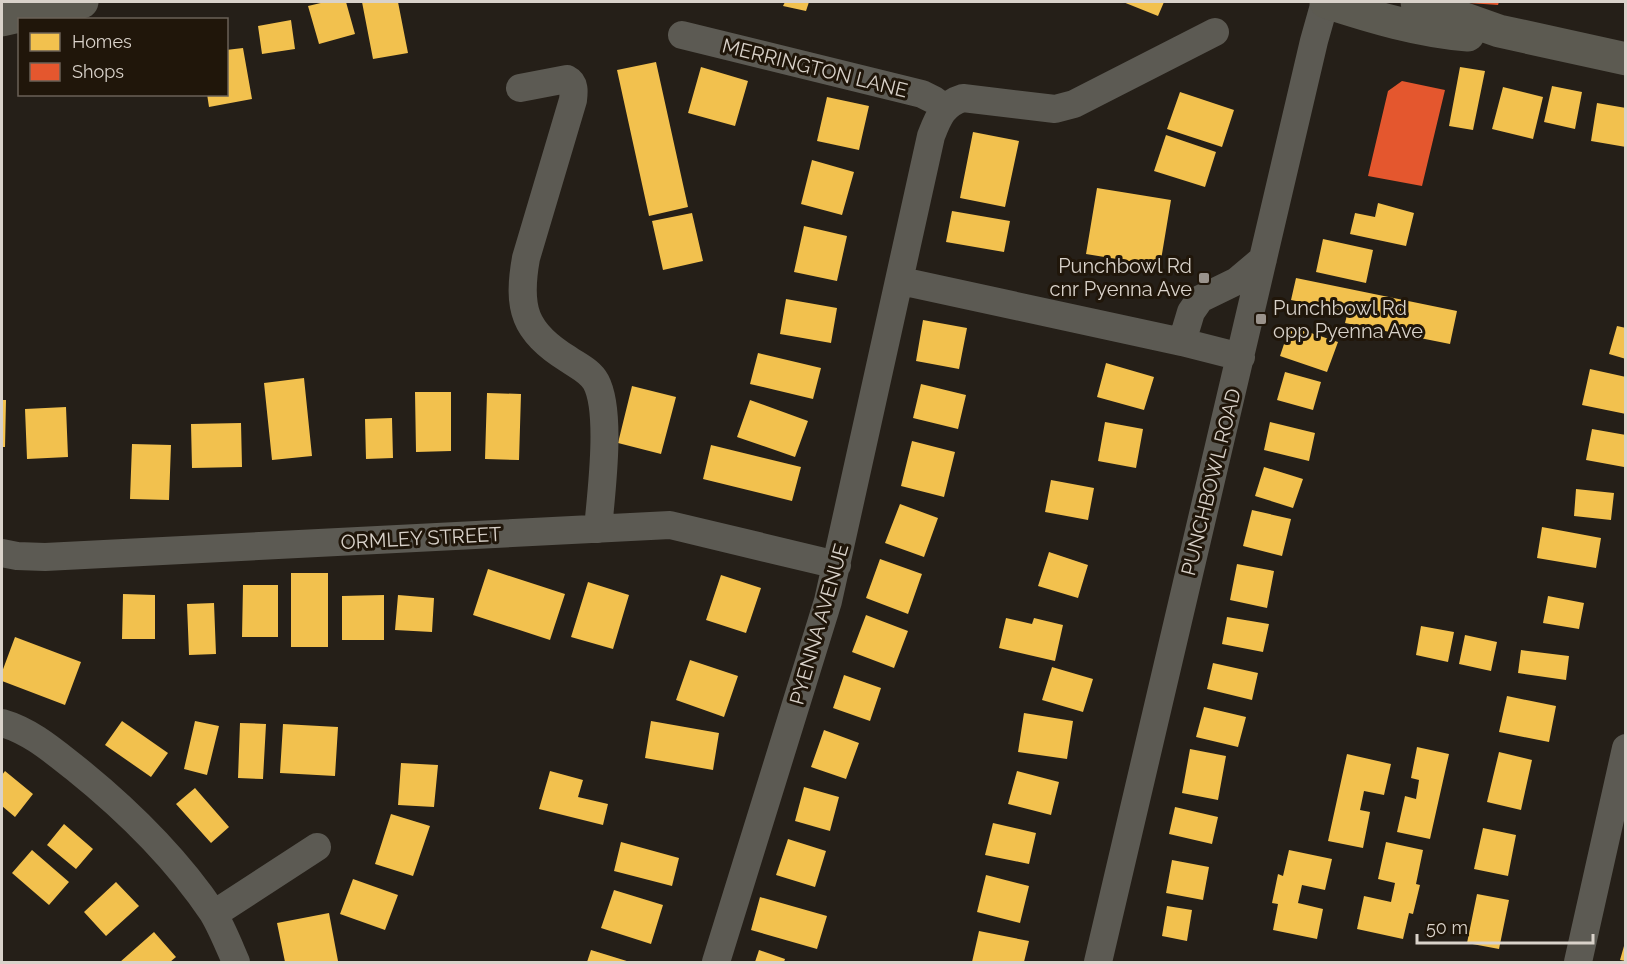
<svg xmlns="http://www.w3.org/2000/svg" width="1627" height="964" font-family="Raleway,sans-serif">
	<rect width="100%" height="100%" fill="#251f18"/>
	<path fill="#f2c14e" d="M325,2H346L355,34L319,44L308,6Z
		M362,2H398L408,53L373,59Z
		M785,2H809L806,11L783,6Z
		M1123,2H1164L1158,16Z
		M291,20L295,49L262,54L258,26Z
		M243,48L252,99L209,107L207,94H226V50Z
		M656,62L688,207L649,216L617,70Z
		M701,67L748,81L735,126L688,113Z
		M1460,67L1485,71L1473,130L1449,126Z
		M1552,86L1582,92L1575,129L1544,122Z
		M1503,87L1543,97L1533,139L1492,129Z
		M1180,92L1234,110L1222,147L1167,129Z
		M827,97L869,106L859,150L817,141Z
		M1597,103L1626,108V147L1591,141Z
		M973,132L1019,141L1005,207L960,198Z
		M1166,135L1216,152L1205,187L1154,171Z
		M812,160L854,172L842,215L801,204Z
		M1097,188L1171,200L1160,266L1086,254Z
		M1378,203L1414,213L1406,246L1350,234L1355,213L1375,217Z
		M952,211L1010,221L1004,252L946,242Z
		M692,213L703,261L663,270L652,221Z
		M804,226L847,236L837,281L794,272Z
		M1323,239L1373,250L1366,283L1316,272Z
		M1296,278L1457,311L1450,344L1345,323L1348,311L1291,300Z
		M786,299L837,308L831,343L780,334Z
		M923,320L967,328L959,369L916,361Z
		M1290,326L1338,342L1327,372L1280,356Z
		M1617,326L1626,328V359L1609,354Z
		M758,353L821,368L813,399L750,384Z
		M1106,363L1154,377L1144,410L1097,397Z
		M1590,369L1626,377V414L1582,405Z
		M1285,372L1321,382L1313,410L1277,400Z
		M304,378L312,456L272,460L264,383Z
		M921,384L966,395L958,429L913,418Z
		M632,386L676,397L661,454L618,443Z
		M415,392H451V451L416,452Z
		M487,393L521,394L519,460L485,459Z
		M2,400H6L5,447H2Z
		M750,400L808,421L795,457L737,437Z
		M66,407L68,457L27,459L25,409Z
		M392,418L393,458L366,459L365,419Z
		M1105,422L1143,429L1136,468L1098,461Z
		M1270,422L1315,433L1309,461L1264,450Z
		M241,423L242,467L192,468L191,424Z
		M1592,429L1626,435L1624,467L1586,460Z
		M912,441L955,452L944,497L901,486Z
		M132,444L171,445L169,500L130,499Z
		M711,445L801,467L792,501L703,479Z
		M1264,467L1303,479L1293,508L1255,496Z
		M1051,480L1094,488L1088,520L1045,512Z
		M1576,489L1614,493L1611,520L1574,516Z
		M900,504L938,518L924,557L885,543Z
		M1252,510L1291,519L1282,556L1243,546Z
		M1542,527L1601,538L1596,568L1537,558Z
		M1049,552L1088,565L1078,598L1038,586Z
		M880,559L922,574L908,614L866,598Z
		M1237,564L1274,571L1267,608L1230,600Z
		M488,569L565,594L550,640L473,615Z
		M291,573H328V647H291Z
		M721,575L761,588L746,633L706,620Z
		M588,582L629,595L613,649L571,637Z
		M243,585H278V637H242Z
		M123,594L155,595V639H122Z
		M384,595V640H342V596Z
		M398,595L434,598L432,632L395,630Z
		M1548,596L1584,603L1579,629L1543,623Z
		M214,603L216,654L189,655L187,604Z
		M866,615L908,631L894,668L852,652Z
		M1227,617L1269,624L1263,652L1222,644Z
		M1006,618L1032,624L1034,618L1063,625L1055,661L999,648Z
		M1421,626L1454,632L1448,662L1416,655Z
		M1465,635L1497,642L1491,671L1459,664Z
		M15,637L81,662L65,705L2,681V672Z
		M1521,650L1569,656L1566,680L1518,673Z
		M690,660L738,676L724,717L676,700Z
		M1213,663L1258,673L1252,700L1207,689Z
		M1052,667L1093,679L1083,712L1042,700Z
		M844,675L881,688L870,721L833,708Z
		M1507,696L1556,706L1549,742L1499,732Z
		M1204,707L1246,717L1238,747L1196,737Z
		M1024,713L1073,721L1067,759L1018,752Z
		M122,721L168,753L151,777L105,745Z
		M195,721L219,726L207,775L184,769Z
		M651,721L719,733L713,770L645,758Z
		M240,723L266,724L263,779L238,778Z
		M283,724L338,727L335,776L280,773Z
		M824,730L859,743L846,779L811,767Z
		M1417,747L1449,754L1430,839L1397,832L1405,796L1416,799L1419,780L1411,778Z
		M1190,749L1226,756L1218,800L1182,793Z
		M1499,752L1532,760L1521,810L1487,802Z
		M1347,754L1391,764L1384,795L1364,791L1360,810L1370,812L1363,848L1328,841Z
		M401,763L438,765L434,807L398,805Z
		M5,771L33,794L15,817L2,806V775Z
		M550,771L583,780L578,797L608,804L603,825L539,809Z
		M1017,771L1059,782L1051,815L1008,804Z
		M804,787L839,797L830,831L795,821Z
		M195,788L229,827L211,843L176,804Z
		M1175,807L1218,817L1212,844L1169,834Z
		M391,814L430,826L413,876L375,864Z
		M993,823L1036,833L1029,864L985,855Z
		M64,824L93,849L76,869L47,845Z
		M1483,828L1516,835L1508,876L1474,869Z
		M788,839L826,851L815,887L776,875Z
		M621,842L679,858L672,886L614,871Z
		M1386,842L1423,850L1416,884L1420,885L1413,914L1409,913L1403,939L1357,929L1364,896L1391,902L1395,883L1378,879Z
		M32,850L69,882L49,905L12,873Z
		M1289,850L1332,859L1325,890L1302,885L1298,903L1323,909L1317,939L1273,930L1278,904L1272,903L1278,874L1283,876Z
		M1172,860L1209,867L1203,900L1166,893Z
		M986,875L1029,886L1020,923L977,912Z
		M353,879L398,895L385,930L340,914Z
		M116,882L139,906L106,936L84,912Z
		M614,890L663,905L651,944L601,928Z
		M1477,894L1509,900L1499,949L1467,943Z
		M760,897L827,916L817,949L751,930Z
		M1167,906L1192,910L1187,941L1162,936Z
		M329,913L338,961L285,962L277,923Z
		M979,931L1029,941L1024,962H972Z
		M154,932L176,957L170,962H120Z
		M1626,939V961L1620,960Z
		M591,950L630,962H587Z
		M759,950L785,959L784,962H755Z"/>
	<path fill="#e4572e" d="M1469,2H1499L1498,5L1469,3Z
		M1402,81L1445,90L1422,186L1368,176L1388,91Z"/>
	<g fill="none" stroke-linecap="round" stroke-linejoin="round">
		<path stroke="#5c5a53" stroke-width="28" d="M682,35L922,94L934,100L945,108
			M520,88L567,79C575,83 574,92 573,100L526,258C517,308 524,332 568,359C578,366 590,371 596,382C612,412 601,494 598,529
			M901,281L1182,342L1241,357
			M1182,342L1191,312L1200,299L1237,281L1263,259
			M2,553L17,556L45,557L670,525L837,565
			M2,723C30,731 52,750 75,768C126,809 176,858 213,913C222,928 229,946 236,962
			M214,914L317,847
			M716,962L828,601L931,136C938,118 943,104 963,98L1055,109L1074,104L1215,32
			M1098,962L1314,41L1325,2
			M1578,962L1626,748"/>
		<path stroke="#5c5a51" stroke-width="33" d="M1326,2C1372,17 1419,31 1468,35
			M1417,2L1499,31L1626,59
			M2,20L82,2"/>
	</g>
	<g fill="#9a938c" stroke="#20160a" stroke-width="2">
		<rect x="1198" y="272" width="12" height="12" rx="3"/>
		<rect x="1255" y="313" width="12" height="12" rx="3"/>
	</g>
	<g text-anchor="middle" dominant-baseline="central" stroke-width="6" stroke-linejoin="round" paint-order="stroke">
		<g font-size="20" fill="#d9d2ca" stroke="#20160a">
			<text transform="translate(815 68) rotate(14)">MERRINGTON LANE</text>
			<text transform="translate(1211 482) rotate(-76)">PUNCHBOWL ROAD</text>
			<text transform="translate(421 538) rotate(-3)">ORMLEY STREET</text>
			<text transform="translate(819 624) rotate(-74)">PYENNA AVENUE</text>
		</g>
		<g font-size="20" fill="#d9d2ca" stroke="#20160a" text-anchor="end">
			<text x="1192" y="266">Punchbowl Rd<tspan x="1192" dy="23">cnr Pyenna Ave</tspan></text>
			<text x="1273" y="308" text-anchor="start">Punchbowl Rd<tspan x="1273" dy="23">opp Pyenna Ave</tspan></text>
		</g>
	</g>
	<rect width="1627" height="964" fill="none" stroke="#d9d2ca" stroke-width="6"/>
	<rect x="18" y="18" width="210" height="78" fill="#20160a" stroke="#6a6157" stroke-width="1.5"/>
	<rect x="30" y="33" width="30" height="18" fill="#f2c14e" stroke="#6a6157" stroke-width="1.5"/>
	<text x="72" y="48" font-size="18" fill="#d9d2ca">Homes</text>
	<rect x="30" y="63" width="30" height="18" fill="#e4572e" stroke="#6a6157" stroke-width="1.5"/>
	<text x="72" y="78" font-size="18" fill="#d9d2ca">Shops</text>
	<path d="M1417 934v9h176v-9" fill="none" stroke="#d9d2ca" stroke-width="3"/>
	<text x="1426" y="934" font-size="18" fill="#d9d2ca" stroke="#20160a" stroke-width="4.5" paint-order="stroke">50 m</text>
</svg>
